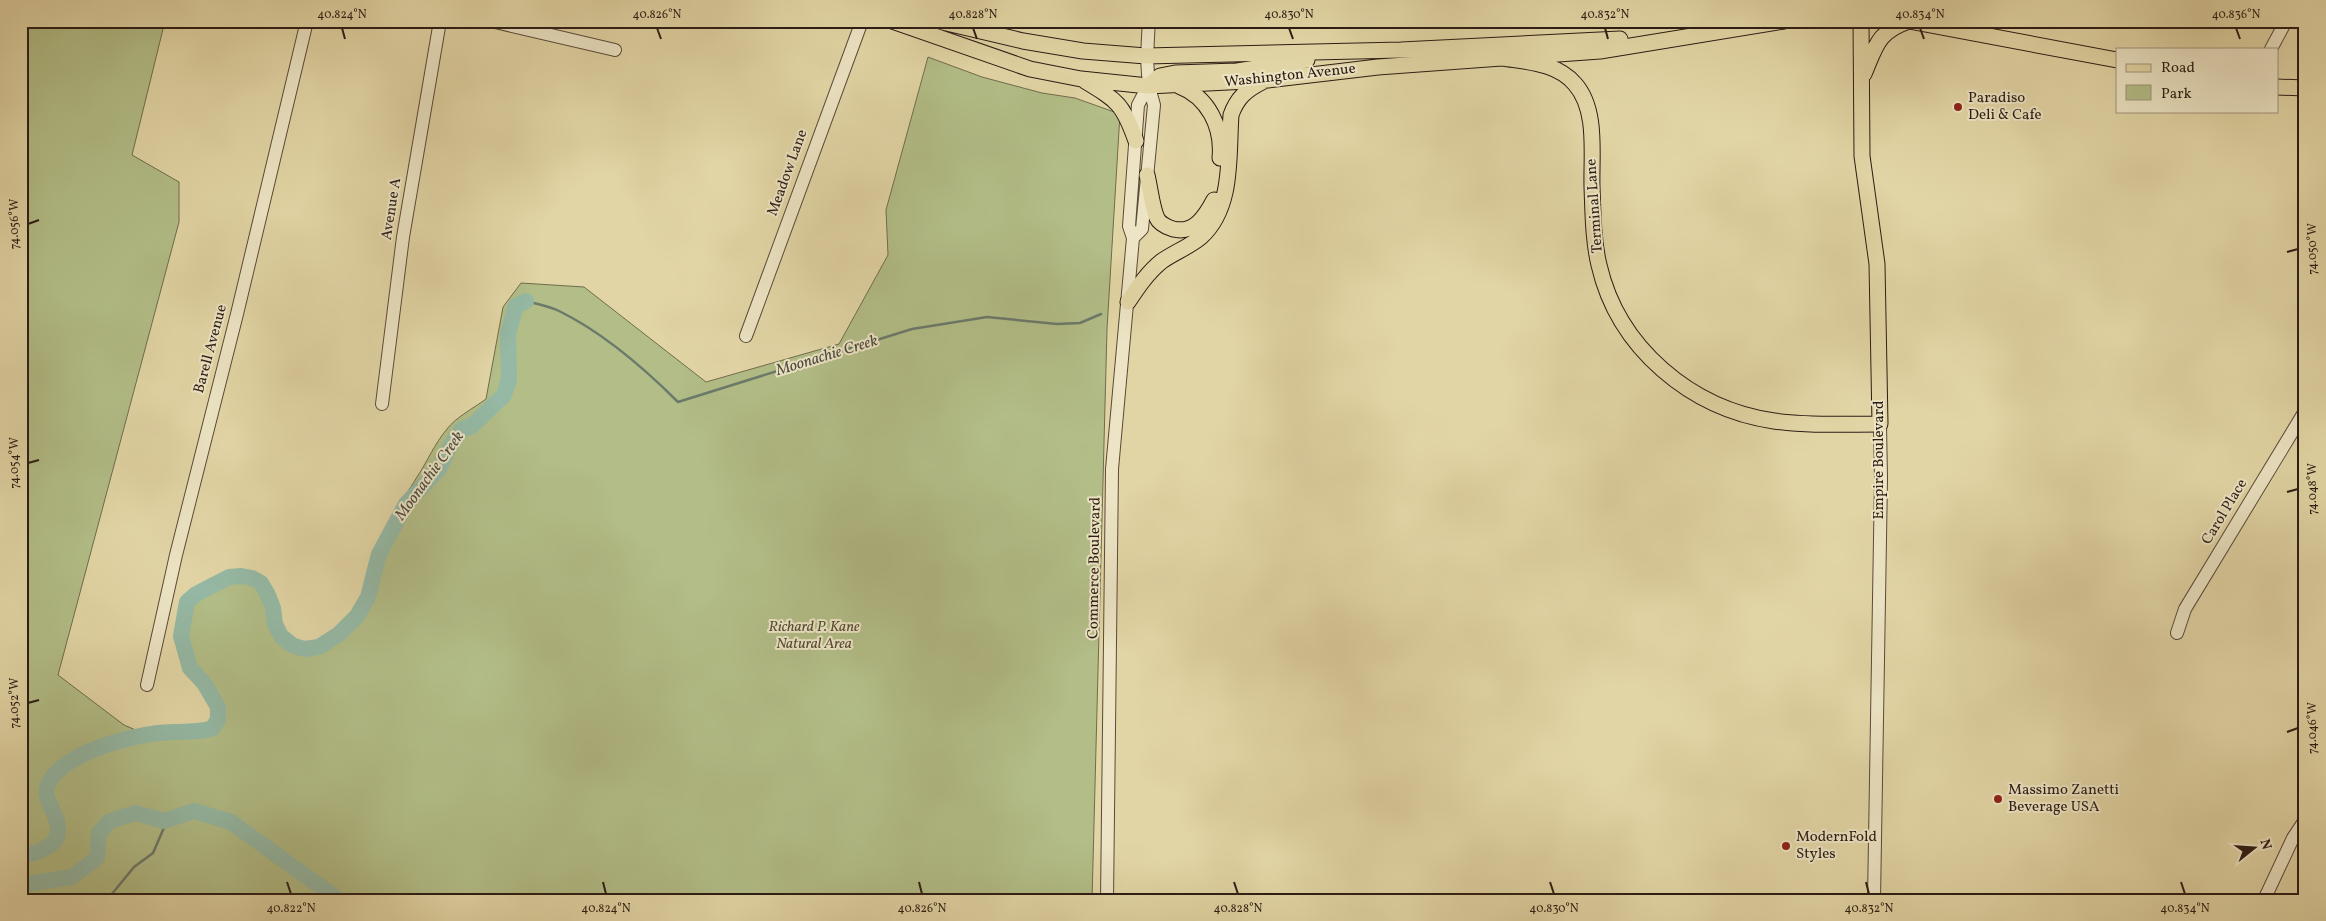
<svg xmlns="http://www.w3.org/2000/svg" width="2326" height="921" font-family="Vollkorn,serif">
	<rect width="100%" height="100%" fill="#e2d5a5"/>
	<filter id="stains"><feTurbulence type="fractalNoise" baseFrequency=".004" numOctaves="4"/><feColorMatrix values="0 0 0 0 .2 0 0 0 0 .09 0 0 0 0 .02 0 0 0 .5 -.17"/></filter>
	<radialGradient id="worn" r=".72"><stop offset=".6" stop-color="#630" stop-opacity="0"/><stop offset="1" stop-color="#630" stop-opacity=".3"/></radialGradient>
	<path fill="#b2bd87" stroke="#6f6c4e" d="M21,21H165L132,155L179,182V222L58,675L124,725L145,734L205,731L213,728C229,695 202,691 190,668C179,647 182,625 187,602C204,587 240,562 261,584C281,604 264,638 300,648C307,650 317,648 322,645C341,634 361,617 369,596C373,583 374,569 379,555C380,549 384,544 387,538C389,532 390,526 392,520C397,505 409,491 417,477C427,462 435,443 447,429C456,417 474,408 486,399L503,307L521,283L584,287L706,382L839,344L888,255L886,210L928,57L982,77L1042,93L1075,98L1120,114L1107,329L1092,900H21Z"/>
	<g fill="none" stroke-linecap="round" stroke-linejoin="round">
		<path stroke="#6b7a6b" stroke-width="2.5" d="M526,301C537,304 549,306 559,311C604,333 643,367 678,402L912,329L987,317L1057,324L1080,323L1101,314
			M107,900L134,867L153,853L166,823"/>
		<path stroke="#95b9a5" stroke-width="16" d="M21,856C39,853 64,845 57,822C51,801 36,792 58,771C82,748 139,733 172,732C186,731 200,733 213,728L218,719V707L204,683L190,668L181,636L187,602L196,594L229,577L241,576L252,578L261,583L267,593L273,608L275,624L281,636L292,645L304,649L319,647L339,634L357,616L368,597L379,554L406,504L439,469L450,446L462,429L472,426L504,395L509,379L508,334L516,306L526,301
			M21,885L72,877L97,858L99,833L110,821L135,813L164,821L194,811L231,822L339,900"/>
		<defs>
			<path id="minor" d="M491,21L615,50
				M2271,49L2286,21
				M1133,238L1142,229L1154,105C1145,77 1147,50 1149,21
				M746,336L862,21
				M382,404L403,237L440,21
				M2177,633L2185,609L2305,411
				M147,685L176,555L237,314L307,21
				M1107,900L1112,469L1133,238L1129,226L1138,105L1148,86
				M1874,900L1881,479L1880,424
				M2264,900L2293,838L2305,820"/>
			<path id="major" d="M892,21L1030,69L1081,79L1148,86L1268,80L1378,67L1600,51L1784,21
				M938,21L1023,41L1083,51L1146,56L1401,50L1620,39
				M1503,58C1528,62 1557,63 1575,84C1598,110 1591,155 1592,187C1593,213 1593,240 1599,265C1618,348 1691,409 1774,421C1809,426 1845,424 1880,424L1877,264L1862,156L1861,21
				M1864,74C1876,46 1877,32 1909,21L2117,60
				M1085,81C1118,101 1123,104 1136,141
				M1148,86L1160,76L1175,73L1237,71L1307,60
				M1179,86C1208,97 1223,127 1220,158
				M2277,87L2305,88
				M1147,175C1150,187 1152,208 1157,218C1159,223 1167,227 1173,229C1194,234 1205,217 1214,200
				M1128,302C1138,287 1148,272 1162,261C1175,252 1189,247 1201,237C1234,207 1228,155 1231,115C1237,98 1246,90 1262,82"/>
		</defs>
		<use href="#minor" stroke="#5a4a38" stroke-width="14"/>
		<use href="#major" stroke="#2c1c14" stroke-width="17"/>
		<use href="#minor" stroke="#ece4c4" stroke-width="12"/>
		<use href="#major" stroke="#e2d5a5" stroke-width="15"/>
	</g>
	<path fill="none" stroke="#2c1c14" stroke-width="2" d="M342,28L345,39M657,28L661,39M973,28L977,39M1289,28L1293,39M1605,28L1608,39M1920,28L1924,39M2236,28L2240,39M28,224L39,220M2287,252L2298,249M28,463L39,460M2287,492L2298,489M28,703L39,700M2287,732L2298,728M287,882L291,894M603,882L606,894M919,882L922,894M1234,882L1238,894M1550,882L1554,894M1866,882L1869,894M2181,882L2185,894"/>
	<g fill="#8f2418" stroke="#ece4c4" stroke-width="2">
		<circle cx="1958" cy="107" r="5"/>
		<circle cx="1998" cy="799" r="5"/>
		<circle cx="1786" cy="846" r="5"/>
	</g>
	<g text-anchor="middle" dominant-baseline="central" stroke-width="4" stroke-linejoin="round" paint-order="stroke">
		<g font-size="15" fill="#2c1c14" stroke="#ece4c4">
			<text transform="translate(1290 76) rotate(-6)">Washington Avenue</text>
			<text transform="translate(788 173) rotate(-70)">Meadow Lane</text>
			<text transform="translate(1595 206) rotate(-94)">Terminal Lane</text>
			<text transform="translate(392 209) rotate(-81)">Avenue A</text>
			<text transform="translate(211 349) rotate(-75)">Barell Avenue</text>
			<text transform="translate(1879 460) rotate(-90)">Empire Boulevard</text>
			<text transform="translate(2225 512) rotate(-59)">Carol Place</text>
			<text transform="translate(1095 568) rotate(-89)">Commerce Boulevard</text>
		</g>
		<g font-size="15" fill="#2c1c14" stroke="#ece4c4" text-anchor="start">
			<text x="1968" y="98">Paradiso<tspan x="1968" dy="17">Deli &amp; Cafe</tspan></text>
			<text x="2008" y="790">Massimo Zanetti<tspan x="2008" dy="17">Beverage USA</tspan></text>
			<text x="1796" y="837">ModernFold<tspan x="1796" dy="17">Styles</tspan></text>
		</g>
		<g font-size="15" font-style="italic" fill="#544c36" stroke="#ece4c4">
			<text x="814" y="627">Richard P. Kane<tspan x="814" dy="17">Natural Area</tspan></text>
		</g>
		<g font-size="16" font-style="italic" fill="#4c4b40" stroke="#ece4c4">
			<text transform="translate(827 356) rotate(-17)">Moonachie Creek</text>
			<text transform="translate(430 476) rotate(-54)">Moonachie Creek</text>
		</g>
	</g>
	<rect width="2326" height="921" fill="none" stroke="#e2d5a5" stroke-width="55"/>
	<rect x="2116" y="48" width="162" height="65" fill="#ece4c4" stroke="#9f947e"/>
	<rect x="2126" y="64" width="25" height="8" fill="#e2d5a5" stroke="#9f947e"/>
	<text x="2161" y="72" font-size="15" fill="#2c1c14">Road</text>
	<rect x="2126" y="85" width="25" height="15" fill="#b2bd87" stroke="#9f947e"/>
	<text x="2161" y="98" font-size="15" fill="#2c1c14">Park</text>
	<g transform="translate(2254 848) rotate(73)" stroke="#ece4c4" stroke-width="4" paint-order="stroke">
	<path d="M0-4L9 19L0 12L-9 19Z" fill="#2c1c14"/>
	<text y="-8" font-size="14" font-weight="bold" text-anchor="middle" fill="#2c1c14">N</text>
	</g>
	<rect x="28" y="28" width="2270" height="866" fill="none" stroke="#2c1c14" stroke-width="2"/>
	<g font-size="12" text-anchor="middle" fill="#2c1c14">
		<text x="342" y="18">40.824°N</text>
		<text x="657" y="18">40.826°N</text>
		<text x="973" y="18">40.828°N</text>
		<text x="1289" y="18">40.830°N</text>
		<text x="1605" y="18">40.832°N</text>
		<text x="1920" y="18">40.834°N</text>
		<text x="2236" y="18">40.836°N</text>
		<text transform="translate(14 224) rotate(-90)" y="4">74.056°W</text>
		<text transform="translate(2312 249) rotate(-90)" y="4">74.050°W</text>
		<text transform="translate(14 463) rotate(-90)" y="4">74.054°W</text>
		<text transform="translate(2312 489) rotate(-90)" y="4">74.048°W</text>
		<text transform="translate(14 703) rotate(-90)" y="4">74.052°W</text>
		<text transform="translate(2312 728) rotate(-90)" y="4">74.046°W</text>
		<text x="291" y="912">40.822°N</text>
		<text x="606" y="912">40.824°N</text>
		<text x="922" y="912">40.826°N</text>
		<text x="1238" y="912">40.828°N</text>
		<text x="1554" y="912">40.830°N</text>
		<text x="1869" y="912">40.832°N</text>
		<text x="2185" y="912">40.834°N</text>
	</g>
	<rect width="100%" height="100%" filter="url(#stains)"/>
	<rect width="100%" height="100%" fill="url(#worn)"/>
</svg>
